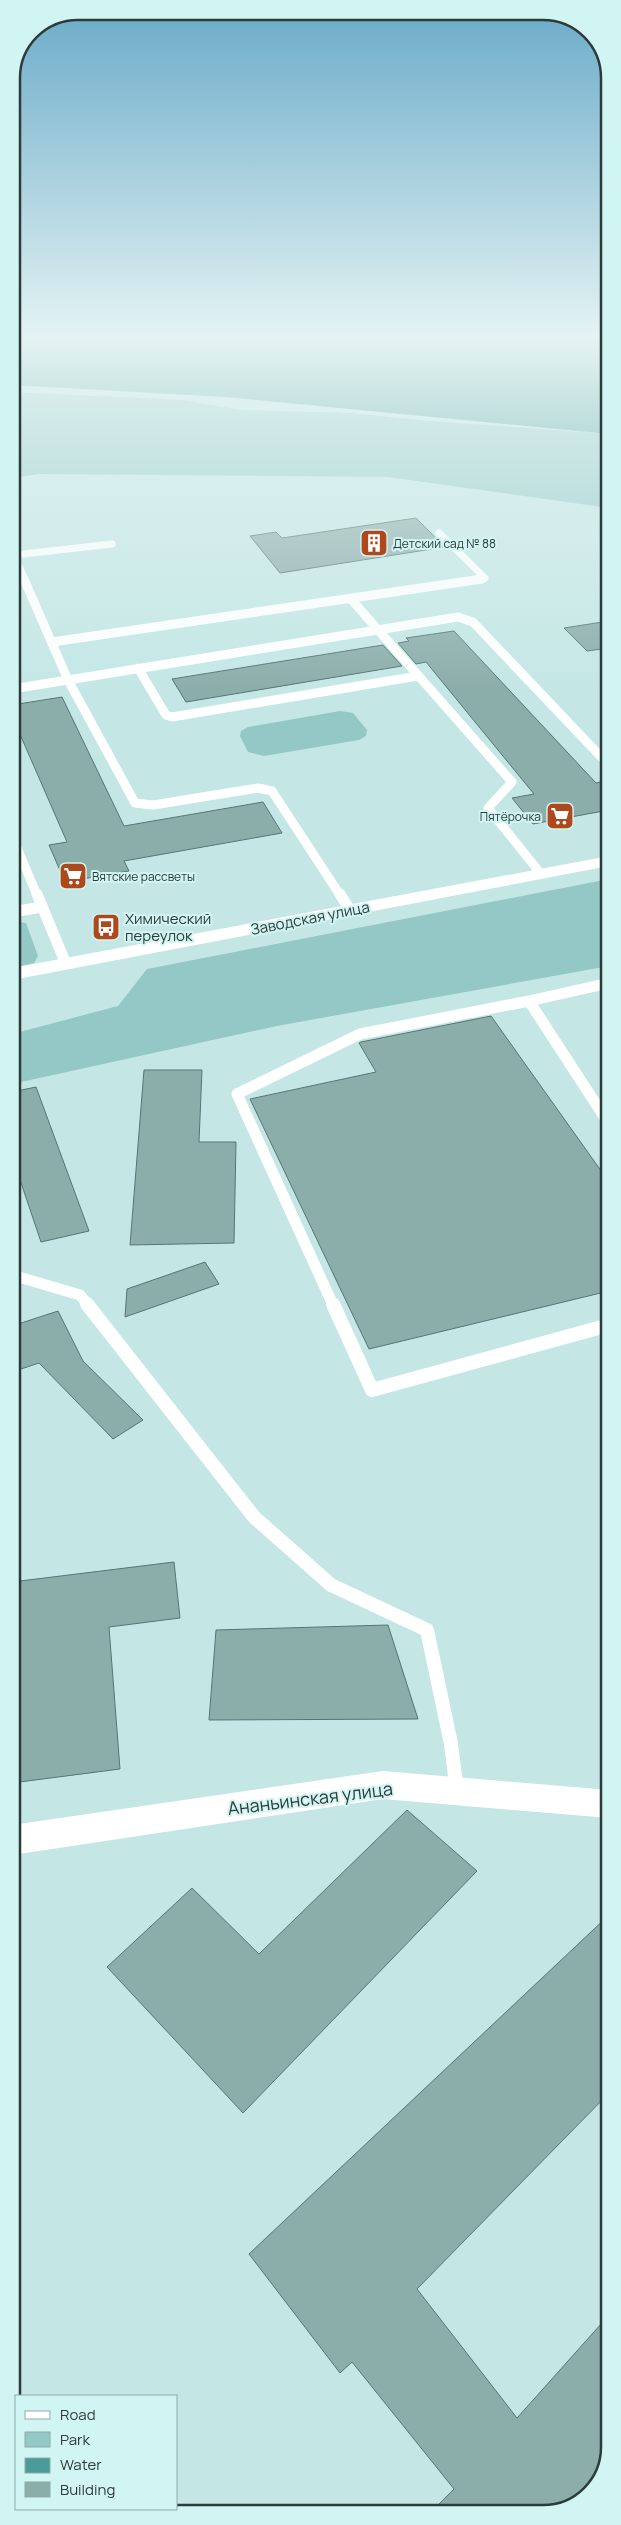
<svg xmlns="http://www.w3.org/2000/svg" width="621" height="2525" font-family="Manrope,sans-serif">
	<rect width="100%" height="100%" fill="#c4e7e5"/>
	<path fill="#93c8c5" d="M11,392L182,400L241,410L350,413L431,421L609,434V508L388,477L40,474L11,478Z
		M340,711L353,713L367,730L366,736L359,740L264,756L248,752L240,736L241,731L248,727Z
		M609,879V966L277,1026L12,1084V1034L118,1006L147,969Z
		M12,921L26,923L38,956L34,963L12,968Z"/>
	<path fill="#4b9c98" d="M11,336H609V434L225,397L11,385Z"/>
	<path fill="#8caeab" stroke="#567674" d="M416,518L445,547L280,573L250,536L276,532L282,538Z
		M609,621V648L587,651L564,628Z
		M454,631L596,783L609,780V810L533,824L512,798L534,794L426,662L416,664L398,643L409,641L406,638Z
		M383,645L402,666L186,702L172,679Z
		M62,697L124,826L263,802L282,833L124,861L129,871L65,882L49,845L67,842L12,716V705Z
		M491,1016L609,1182V1291L369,1349L250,1099L376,1072L359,1043L361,1042Z
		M144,1070H202L199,1142H236L234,1243L130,1245Z
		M36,1087L89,1231L41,1242L12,1156V1092Z
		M205,1262L219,1284L125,1317L127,1289Z
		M58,1311L83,1361L143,1420L113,1439L39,1363L18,1370L12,1355V1326Z
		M174,1562L180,1618L109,1627L120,1769L12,1783V1582Z
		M388,1625L418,1719L209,1720L216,1630Z
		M407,1810L477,1871L243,2113L107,1967L192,1888L259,1954Z
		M609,1915L610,2092L417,2289L517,2418L610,2314V2447L593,2491L556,2513H430L454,2489L352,2362L340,2373L249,2254Z"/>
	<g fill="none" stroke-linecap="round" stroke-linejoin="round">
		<path stroke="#fff" stroke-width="7" d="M439,533L485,578
			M11,548L25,580
			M14,555L112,544
			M473,580L485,578"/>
		<path stroke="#fff" stroke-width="9" d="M24,579L68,680L135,803L153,805L258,788L272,791L340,895
			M350,598L512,782L488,808L541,874
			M52,642L482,579
			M605,657L609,661
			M138,668L166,715L172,717L418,676
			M12,689L458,617L473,622L606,762
			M12,836L37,895"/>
		<path stroke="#fff" stroke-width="11" d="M37,894L66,964
			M340,894L350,910
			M12,912L42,907
			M609,983L529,1001L609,1124
			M12,1275L80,1295L88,1305
			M333,1305L237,1094L360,1034L529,1001"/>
		<path stroke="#fff" stroke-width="14" d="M87,1304L254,1517L331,1585L427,1630L451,1744L457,1791
			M333,1304L372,1390L609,1325"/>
		<path fill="#fff" fill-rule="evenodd" d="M609,856V866L12,980V968Z
			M383,1771L609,1790V1818L383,1799L12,1855V1825Z"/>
	</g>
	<linearGradient id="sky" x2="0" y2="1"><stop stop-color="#69aac8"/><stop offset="0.49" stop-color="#e4f4f3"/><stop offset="1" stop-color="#e4f4f3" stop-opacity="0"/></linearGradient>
	<rect width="621" height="689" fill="url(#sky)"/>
	<defs>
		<symbol id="building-square" viewBox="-11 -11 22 22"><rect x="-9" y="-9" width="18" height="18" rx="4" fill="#ae481d" stroke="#d1f5f2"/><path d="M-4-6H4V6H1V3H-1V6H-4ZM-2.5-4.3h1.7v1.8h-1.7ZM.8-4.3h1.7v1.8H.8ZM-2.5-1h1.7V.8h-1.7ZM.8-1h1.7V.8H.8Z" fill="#fff"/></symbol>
		<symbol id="supermarket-square" viewBox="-11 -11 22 22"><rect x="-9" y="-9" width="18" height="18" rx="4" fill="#ae481d" stroke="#d1f5f2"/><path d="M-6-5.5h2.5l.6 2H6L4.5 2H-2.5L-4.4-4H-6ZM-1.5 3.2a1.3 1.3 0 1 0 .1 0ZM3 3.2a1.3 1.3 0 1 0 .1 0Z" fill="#fff"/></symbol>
		<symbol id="bus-square" viewBox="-11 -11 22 22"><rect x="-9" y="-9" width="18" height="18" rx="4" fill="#ae481d" stroke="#d1f5f2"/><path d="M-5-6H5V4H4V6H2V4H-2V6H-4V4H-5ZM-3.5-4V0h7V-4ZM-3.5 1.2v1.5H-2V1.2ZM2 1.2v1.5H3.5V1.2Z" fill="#fff"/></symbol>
	</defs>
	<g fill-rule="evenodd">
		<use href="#building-square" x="358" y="527" width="32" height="32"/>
		<use href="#supermarket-square" x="544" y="800" width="32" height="32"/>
		<use href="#supermarket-square" x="57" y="860" width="32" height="32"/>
		<use href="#bus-square" x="90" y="911" width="32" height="32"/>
	</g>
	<g text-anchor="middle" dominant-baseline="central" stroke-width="4" stroke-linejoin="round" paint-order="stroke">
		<g font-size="12" fill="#2d3b3a" stroke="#d1f5f2" text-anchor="start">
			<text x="393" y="543">Детский сад № 88</text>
			<text x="541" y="816" text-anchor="end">Пятёрочка</text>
			<text x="92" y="876">Вятские рассветы</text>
		</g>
		<g font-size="15" fill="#2d3b3a" stroke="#d1f5f2" text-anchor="start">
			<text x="125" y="918">Химический<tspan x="125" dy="17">переулок</tspan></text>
		</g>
		<g font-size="15" fill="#2d3b3a" stroke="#d1f5f2">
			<text transform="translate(310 918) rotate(-11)">Заводская улица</text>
		</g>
		<g font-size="18" fill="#2d3b3a" stroke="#d1f5f2">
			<text transform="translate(310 1798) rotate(-7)">Ананьинская улица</text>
		</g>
	</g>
	<path d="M0 0H621V2525H0ZM78 20H543A58 58 0 0 1 601 78V2447A58 58 0 0 1 543 2505H78A58 58 0 0 1 20 2447V78A58 58 0 0 1 78 20Z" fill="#d1f5f2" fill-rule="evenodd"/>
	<path fill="none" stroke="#2d3b3a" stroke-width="2.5" d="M78 20H543A58 58 0 0 1 601 78V2447A58 58 0 0 1 543 2505H78A58 58 0 0 1 20 2447V78A58 58 0 0 1 78 20Z"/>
	<rect x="15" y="2395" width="162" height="115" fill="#d1f5f2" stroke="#8faba8"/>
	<rect x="25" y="2411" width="25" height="8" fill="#ffffff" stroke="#8faba8"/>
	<text x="60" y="2420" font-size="15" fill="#2d3b3a">Road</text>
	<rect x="25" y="2432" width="25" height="15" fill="#93c8c5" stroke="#8faba8"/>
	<text x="60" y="2445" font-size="15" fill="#2d3b3a">Park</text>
	<rect x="25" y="2458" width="25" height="15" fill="#4b9c98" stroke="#8faba8"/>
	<text x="60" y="2470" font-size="15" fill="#2d3b3a">Water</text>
	<rect x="25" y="2482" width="25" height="15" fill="#8caeab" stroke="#8faba8"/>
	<text x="60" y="2495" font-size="15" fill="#2d3b3a">Building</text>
</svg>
